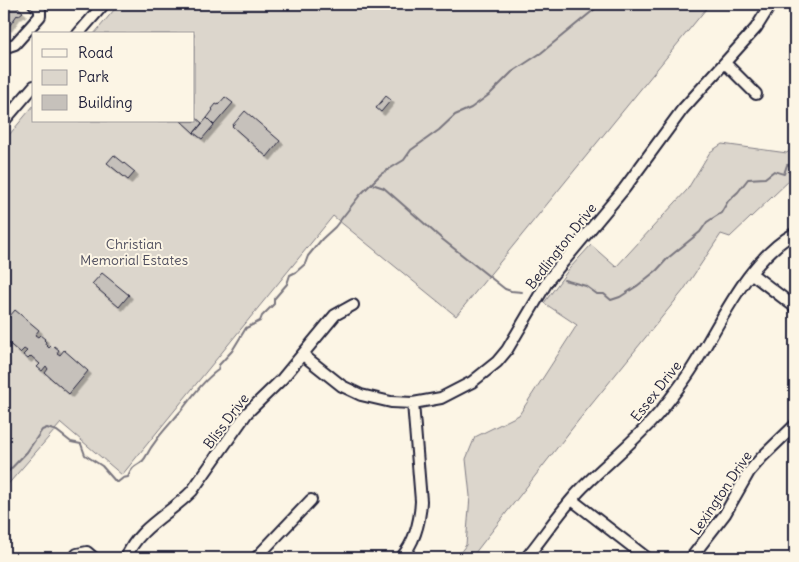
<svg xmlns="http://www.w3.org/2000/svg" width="799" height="562" font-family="Delius,sans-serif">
	<defs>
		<filter id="shadow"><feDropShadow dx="3.5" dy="3.5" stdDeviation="0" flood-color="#0004"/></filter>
	</defs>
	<rect width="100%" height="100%" fill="#fcf5e5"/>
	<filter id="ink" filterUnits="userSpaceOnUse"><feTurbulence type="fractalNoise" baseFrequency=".02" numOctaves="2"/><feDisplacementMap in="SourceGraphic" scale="10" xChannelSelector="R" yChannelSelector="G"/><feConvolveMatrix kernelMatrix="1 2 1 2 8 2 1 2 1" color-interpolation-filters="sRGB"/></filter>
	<g filter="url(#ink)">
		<path fill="#dcd6cc" stroke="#7f7c84" d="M119,4H710L456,316L333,216L122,475L61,423L4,489V141L34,105V121H194V34H94Z
			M722,144L787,153L795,145V178H792L730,237L721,234L683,291L578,421L471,558H456L466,545L470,496L466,459L475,437L519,415L577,325L544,303L569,269L591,245L616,267L687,190L710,152Z"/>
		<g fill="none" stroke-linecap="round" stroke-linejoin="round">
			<path stroke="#78757e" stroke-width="2" d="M372,184L384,188L442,239L505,289L511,291L522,292
				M564,280L586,286L597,294H604L611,300L620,297L637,286L657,270L668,258L700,232L707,222L721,213L728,201L738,192L748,179L765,178L774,171L784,174L787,165L795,164
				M4,476L27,452L42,430L47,428L57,431L71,442L81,444L85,455L102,466L116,482H118L123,478L128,477C133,462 141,466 145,458C154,440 168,426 181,411C192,397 203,381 218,370L219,365L232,351L246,328L260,321L262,316L274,304V299L287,284L290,275L296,272L305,264L308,256L322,239L335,227L360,195L381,174L404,160L411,150L439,130L455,115L471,108L490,94L512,72L541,53L601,4"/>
		</g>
		<path fill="#c6c1bb" stroke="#22223b" filter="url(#shadow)" d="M6,4H14L23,12L18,16L17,15L8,28L4,24V8Z
			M386,96L391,100L381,112L376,108Z
			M225,97L233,103L214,125L207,118L213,110L212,109L216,104L218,105Z
			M245,111L280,141L267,157L232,126Z
			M194,116L202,123L194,133L181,121H194Z
			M207,118L214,125L202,139L194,133Z
			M114,155L135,172L128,180L107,163Z
			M102,273L129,295L119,307L92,284Z
			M15,310L39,330L35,335L38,337L40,335L45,339L44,340L46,342L45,344L49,348L51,346L53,348L54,346L59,350L57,353L60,355L64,350L88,371L69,394L45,373L48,369L46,366L42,371L37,367L40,364L31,356L28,359L23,355L27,351L24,349L20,353L4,339V323Z"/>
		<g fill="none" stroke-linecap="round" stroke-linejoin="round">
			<defs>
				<path id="minor" d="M78,34L104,4
					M4,43L9,46L15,44L40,16V9L34,4
					M725,63L756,94
					M4,121L34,86
					M752,274L795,307
					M303,355L342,386L361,395L391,402L413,403L441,398L472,382L497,362L507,350L549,279L624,189L682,110L756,28L771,4
					M572,500L647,558
					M74,558L77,554L87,552L94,558
					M126,558C138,527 170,514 192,491L247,413L282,379L335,315L353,305
					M256,558L311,500
					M401,558C415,542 420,523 421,501L413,403
					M526,558C545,535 562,508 583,487C608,462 636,440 659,413C671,398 683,383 693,367C721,323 747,260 795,233
					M691,558L725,514L749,472L762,457L795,425"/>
			</defs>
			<use href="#minor" stroke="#22223b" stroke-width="14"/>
			<use href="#minor" stroke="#fcf5e5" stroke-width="10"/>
		</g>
	</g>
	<g text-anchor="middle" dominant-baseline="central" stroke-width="4" stroke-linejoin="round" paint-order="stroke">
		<g font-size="14" fill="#504f5f" stroke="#fcf5e5">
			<text x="134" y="244">Christian<tspan x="134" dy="16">Memorial Estates</tspan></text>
		</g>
		<g font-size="14" fill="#22223b" stroke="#fcf5e5">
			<text transform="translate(561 246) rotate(-52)">Bedlington Drive</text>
			<text transform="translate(656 391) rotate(-52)">Essex Drive</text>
			<text transform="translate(226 421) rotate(-53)">Bliss Drive</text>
			<text transform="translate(721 493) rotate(-56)">Lexington Drive</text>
		</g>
	</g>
	<rect width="799" height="562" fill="none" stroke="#fcf5e5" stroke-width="20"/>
	<rect x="10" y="10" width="779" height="542" fill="none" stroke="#22223b" stroke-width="2" filter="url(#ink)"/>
	<rect x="32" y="32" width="162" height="90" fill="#fcf5e5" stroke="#a5a1a1"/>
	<rect x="42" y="49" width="25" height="8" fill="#fcf5e5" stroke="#a5a1a1"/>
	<text x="78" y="58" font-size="15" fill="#22223b">Road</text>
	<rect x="42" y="70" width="25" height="15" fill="#dcd6cc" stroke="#a5a1a1"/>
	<text x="78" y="82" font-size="15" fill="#22223b">Park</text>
	<rect x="42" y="95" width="25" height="15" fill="#c6c1bb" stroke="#a5a1a1"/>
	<text x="78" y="108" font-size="15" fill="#22223b">Building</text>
</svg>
